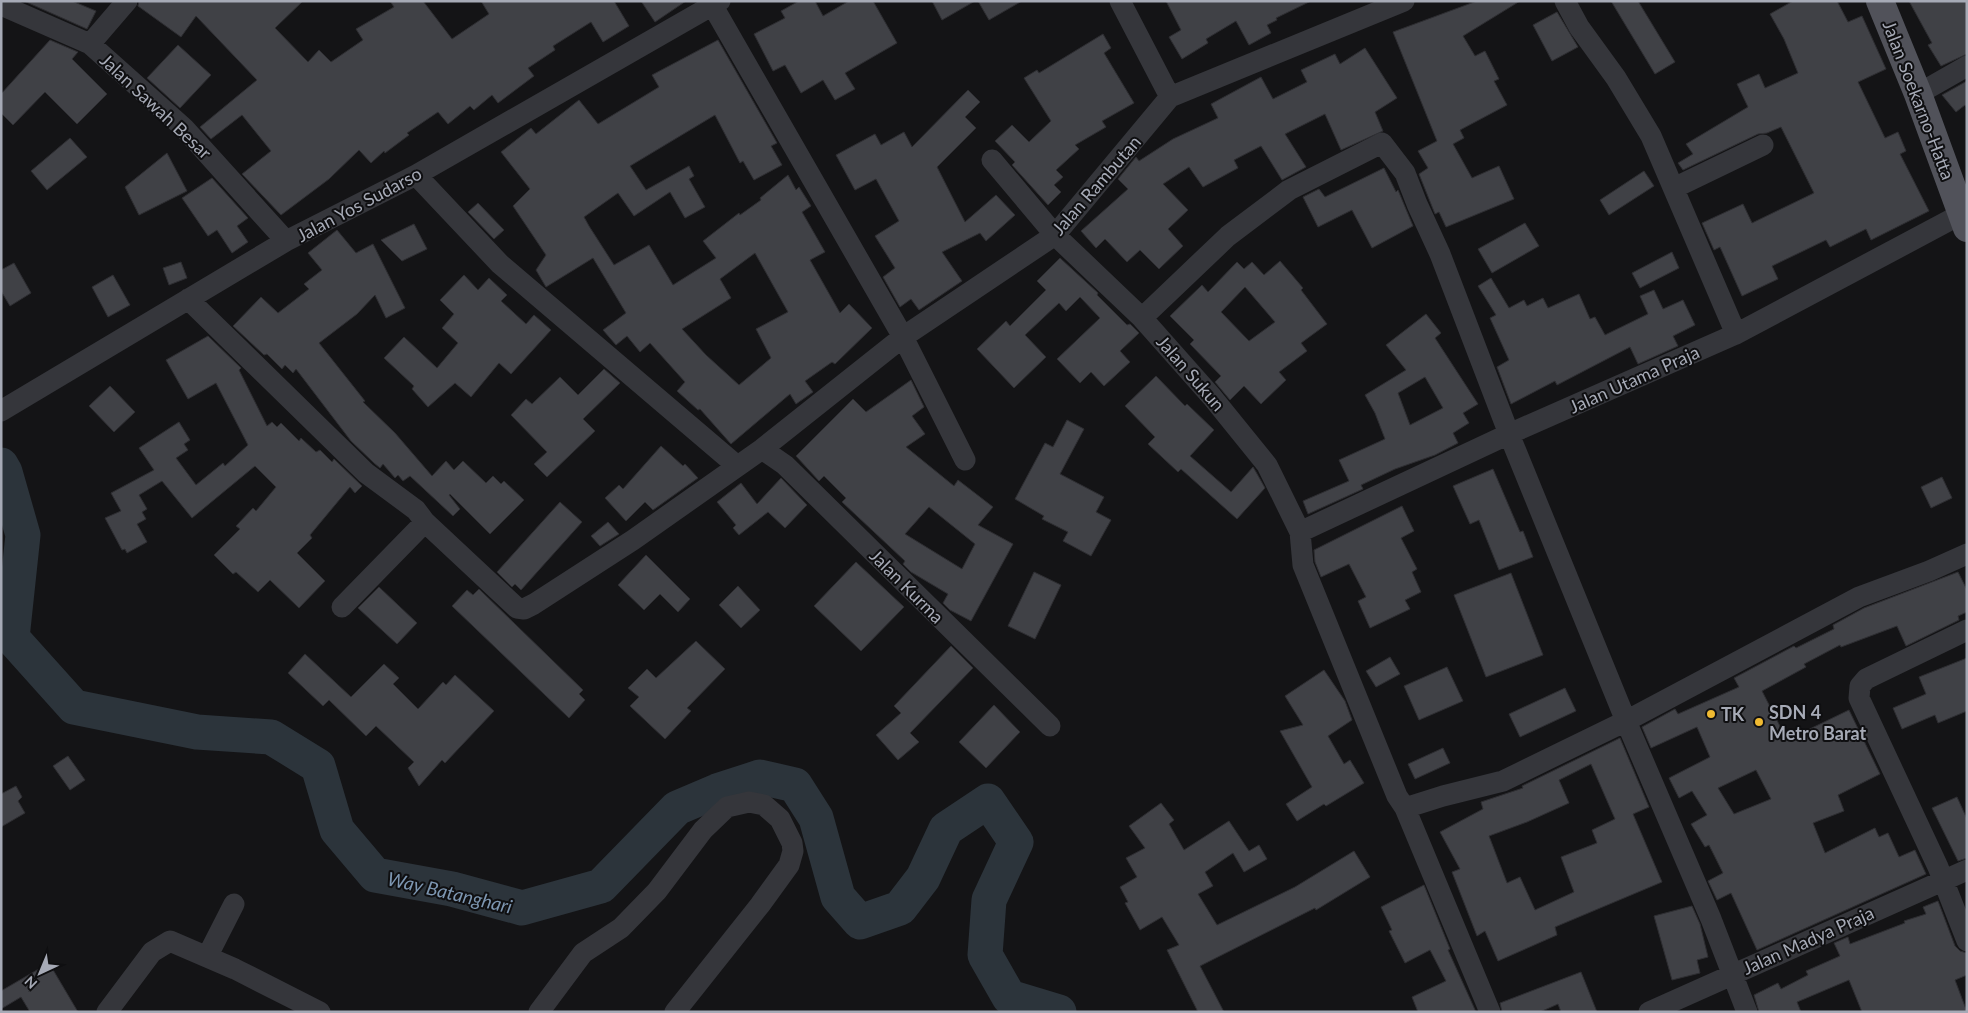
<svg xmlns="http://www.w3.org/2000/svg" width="1968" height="1013" font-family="Lato,sans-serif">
	<rect width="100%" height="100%" fill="#141416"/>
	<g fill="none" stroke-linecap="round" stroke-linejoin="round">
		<path stroke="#2c343b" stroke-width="35" d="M1,465L5,472L23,535L12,638L74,707L197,732L271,737L318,766L337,830L375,875L452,889L522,908L601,886L677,808L717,791L760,777L795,785L816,818L838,897L860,922L900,908L923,878L946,829L988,801L1016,842L989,900L985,955L1009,997L1059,1012"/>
	</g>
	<path fill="#404146" stroke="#2e2e32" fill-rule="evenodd" d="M24,1H72L96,11L87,29Z
		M139,1H303L275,28L308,62L319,50L331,62L363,40L356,29L394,7L390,1H423L452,39L489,14L481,1H614L629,26L603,42L591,22L553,46L555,50L528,68L534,76L498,103L492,95L474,110L470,106L448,124L438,112L407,133L409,135L385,153L384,151L371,163L359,150L329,179L281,215L242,174L271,151L242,115L211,139L200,127L257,80L196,16L181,37L138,6Z
		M641,1H686L655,22Z
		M799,1H815L823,16L849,1H873L897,43L845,73L855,89L835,100L823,80L801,93L785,65L773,71L754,34L785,18L781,11Z
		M932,1H975L942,20Z
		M978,1H1022L989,20Z
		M1166,1H1311L1276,18L1277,20L1267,25L1271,33L1249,45L1236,21L1206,39L1208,43L1182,59L1169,37L1181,30Z
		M1477,1H1520L1463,36L1475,56L1485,51L1499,79L1494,81L1507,105L1460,130L1464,138L1453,144L1472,178L1499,166L1514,199L1446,227L1439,212L1435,214L1419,174L1428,168L1418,151L1437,141L1393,32Z
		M1611,1H1638L1675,62L1655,74Z
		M1793,1H1837L1848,22L1862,16L1886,69L1858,82L1885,138L1898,132L1906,151L1900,154L1929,211L1871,240L1866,229L1830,247L1826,240L1772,266L1778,279L1742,296L1720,247L1714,250L1702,223L1743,204L1752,223L1814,193L1781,127L1767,133L1758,134L1683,170L1678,163L1693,154L1686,144L1748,107L1737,84L1759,74L1765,88L1798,73L1784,39L1770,14Z
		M1909,1H1967V54L1941,66L1928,45L1932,43Z
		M1557,12L1578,47L1552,61L1533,25Z
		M1103,34L1111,48L1104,53L1134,103L1102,121L1106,127L1075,145L1079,149L1056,170L1063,177L1054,185L1061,192L1048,205L1012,165L1015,162L995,141L1012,125L1029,142L1051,121L1024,78L1037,70L1039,73Z
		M50,40L78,52L72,59L107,94L77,124L45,92L13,125L1,113V94Z
		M718,40L777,143L771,146L782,165L754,180L743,161L740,163L715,115L630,166L646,190L689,166L694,176L689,179L705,207L685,218L670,192L634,216L618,193L584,217L589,226L614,265L649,245L673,285L716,258L703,241L739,213L740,215L761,200L760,198L788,175L796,190L799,187L811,206L802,212L825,252L810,260L840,313L849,304L872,328L835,364L832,362L805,381L813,392L796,404L790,394L731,444L700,409L698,410L677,391L685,382L650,343L640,352L627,336L616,345L603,330L626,313L593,258L546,287L536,270L546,255L513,206L530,189L501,152L531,128L536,134L579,100L598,124L659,87L652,75ZM755,253L788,312L756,329L771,358L739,385L706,355L682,329L731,298L720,279Z
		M178,45L211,75L180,108L147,78Z
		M1365,48L1397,98L1375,112L1383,131L1341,150L1325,114L1285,134L1306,167L1282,180L1261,146L1234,160L1238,168L1203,187L1189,167L1163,184L1188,210L1168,229L1183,246L1159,269L1140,250L1127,262L1105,239L1096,248L1081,231L1128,189L1118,179L1136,157L1139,161L1173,139L1218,118L1211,104L1261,77L1273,99L1307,82L1301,70L1335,54L1340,64Z
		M1967,81V108L1965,105L1956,112L1942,95Z
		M968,90L980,102L965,117L976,128L937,167L965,222L996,195L1015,215L986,241L980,233L942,252L962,281L919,310L911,299L900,307L883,277L895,268L875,236L899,221L876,179L855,190L836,155L875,134L881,145L904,132L912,147Z
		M70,138L87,157L47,190L31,171Z
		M167,153L187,191L139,215L125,187Z
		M1384,168L1396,192L1398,190L1413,226L1372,248L1352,210L1318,227L1303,197L1319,189L1325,197Z
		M1644,171L1654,186L1609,215L1600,200Z
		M212,178L248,218L237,226L248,242L232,253L217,230L208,236L182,198Z
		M478,203L504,230L494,239L468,212Z
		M1525,223L1539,246L1492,273L1478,249Z
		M414,224L427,249L402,261L381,240Z
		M337,230L356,253L373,244L405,308L386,318L375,295L357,314L319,343L365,401L363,402L395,433L432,476L446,461L454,470L463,461L486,483L493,476L501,484L504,481L524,500L490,534L450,494L449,495L460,509L453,516L410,476L403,481L398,475L395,478L383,464L380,468L374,463L351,441L296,369L293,373L285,365L282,369L267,354L264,355L233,326L261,297L278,313L309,289L304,284L322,270L308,253Z
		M1672,252L1679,268L1640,288L1632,273Z
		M1060,258L1098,293L1097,295L1127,325L1130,324L1139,333L1120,351L1130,362L1104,386L1091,372L1080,383L1057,359L1100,318L1080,297L1066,311L1059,303L1025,335L1046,357L1014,388L977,349L1006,321L1010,326L1046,290L1037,281Z
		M1280,261L1303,288L1301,290L1327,324L1301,343L1307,351L1279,372L1286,380L1261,404L1244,386L1230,400L1215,382L1221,376L1190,344L1194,340L1170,316L1202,285L1208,292L1237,262L1244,269L1252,262L1264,275ZM1245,287L1275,322L1249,341L1221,312Z
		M181,262L187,278L169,285L163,268Z
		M14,263L31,293L10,306L1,291V270Z
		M113,275L130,305L108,317L92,287Z
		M464,275L478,290L489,278L507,295L501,301L526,324L534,315L551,330L511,374L499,363L471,397L455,383L428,407L412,389L414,386L384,358L404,337L437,368L458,343L442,328L454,314L440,300Z
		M1491,278L1509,308L1524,300L1527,306L1543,298L1548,308L1579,294L1590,319L1595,317L1605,335L1648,314L1640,296L1654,290L1663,309L1683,300L1695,325L1673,336L1678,346L1638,364L1630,347L1557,385L1555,381L1511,404L1497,367L1509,360L1490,318L1496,315L1478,286Z
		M1426,314L1441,333L1435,338L1478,404L1463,413L1469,423L1453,433L1458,443L1435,455L1395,469L1361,485L1363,489L1308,514L1303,501L1349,481L1339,460L1385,439L1375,413L1365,395L1406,370L1386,345ZM1425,377L1443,408L1410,425L1398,393Z
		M208,336L241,368L239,370L267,426L272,422L277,427L281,423L299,441L301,438L316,452L320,450L332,462L334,459L362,486L355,493L350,487L310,535L312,538L297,553L325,581L299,608L270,580L258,592L236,572L233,574L214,555L240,529L236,526L253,508L256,511L276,487L255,466L192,518L162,481L139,495L147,509L142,512L146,519L137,524L147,542L127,553L125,549L122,550L105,518L121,511L111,493L154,470L139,448L179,422L190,440L184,444L188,450L176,458L196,485L223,463L225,466L248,445L216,383L188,399L166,360Z
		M604,369L620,383L583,419L595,431L547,477L534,464L547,452L511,415L526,399L532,404L560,377L578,395Z
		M1156,376L1185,406L1187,404L1214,430L1190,456L1231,492L1253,467L1256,472L1265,488L1237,519L1181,469L1178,472L1148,444L1155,437L1125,406Z
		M911,380L924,407L912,416L925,434L906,447L954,486L958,480L993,507L978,525L1013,544L971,621L950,610L943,603L948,594L911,572L903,564L905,561L842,502L846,498L824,476L819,481L796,456L853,399L866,412ZM929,507L975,544L962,569L905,534Z
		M110,386L135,412L114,432L89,406Z
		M1067,420L1084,429L1060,474L1104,497L1096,512L1111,520L1091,556L1063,541L1068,532L1042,519L1044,516L1015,499L1045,443L1053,447Z
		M661,446L683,466L685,464L698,478L653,510L645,502L626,521L605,498L619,485L623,489Z
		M1493,469L1520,532L1523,531L1533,557L1499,570L1479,520L1470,524L1453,486Z
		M1942,477L1952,498L1931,508L1921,487Z
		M781,478L807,505L785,528L768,512L739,535L733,528L736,525L717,502L741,483L757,504Z
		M560,502L582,522L521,590L515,584L512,587L497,572Z
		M1402,506L1414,531L1401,538L1417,569L1412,572L1421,592L1405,600L1410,609L1370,628L1358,601L1366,597L1349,564L1321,577L1315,562L1314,550Z
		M608,522L619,534L600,546L591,536Z
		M646,555L690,599L678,612L660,594L644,610L618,585Z
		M856,562L904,607L861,651L814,606Z
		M1034,572L1061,585L1035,639L1008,626Z
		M1958,572L1967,590V612L1958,616L1959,620L1906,646L1897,626L1841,647L1840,645L1804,664L1806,667L1762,691L1787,740L1849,710L1880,774L1838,795L1844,811L1813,823L1825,853L1875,828L1879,837L1888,833L1899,857L1915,850L1926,874L1757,950L1731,893L1717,900L1708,881L1723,873L1709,845L1705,847L1691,824L1707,815L1692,791L1679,798L1669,778L1710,757L1697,727L1651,748L1642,727L1675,709L1678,714L1739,687L1734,678L1794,646L1796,648L1834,629L1833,625L1864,608ZM1756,770L1771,799L1734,814L1718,788Z
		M1511,573L1543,655L1486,677L1454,595Z
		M738,586L760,610L741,628L719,605Z
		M379,587L417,623L397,644L358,608Z
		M479,589L583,690L579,694L585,700L569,718L452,606L467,590L473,595Z
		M696,641L725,669L687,708L691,711L665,739L630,706L639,697L628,688L647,669L656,678Z
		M951,646L973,668L910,733L919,742L898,760L876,735L901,713L894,706Z
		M305,654L351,697L384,664L399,678L393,684L418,709L443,682L446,685L455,675L494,711L445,763L442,760L419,786L408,768L414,762L376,726L366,736L329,700L323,706L288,673Z
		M1390,657L1400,674L1376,687L1366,671Z
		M1967,658V711L1938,723L1935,715L1902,729L1893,708L1926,694L1919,677Z
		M1447,667L1463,701L1419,720L1404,686Z
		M1324,670L1345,701L1352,720L1328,736L1344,764L1350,760L1364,783L1326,806L1324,804L1297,821L1286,804L1312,787L1280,731L1303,725L1285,696Z
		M1565,688L1576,711L1520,737L1509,714Z
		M994,705L1020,732L986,768L959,742Z
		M1620,738L1649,807L1633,814L1662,882L1555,927L1557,935L1498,961L1485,931L1477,936L1452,872L1460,869L1440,832L1483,809L1481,802L1523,788L1522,786ZM1591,764L1615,819L1592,830L1597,843L1561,857L1574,892L1535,910L1520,877L1507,883L1489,836L1527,822L1569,803L1559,780Z
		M1443,748L1450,763L1415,779L1408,764Z
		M68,756L85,780L70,790L53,766Z
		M16,786L22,797L18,801L25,813L1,827V794Z
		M1957,797L1967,819V858L1958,861L1932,808Z
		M1161,803L1174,820L1169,824L1184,850L1229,821L1249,851L1259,845L1267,859L1244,872L1233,853L1205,872L1213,886L1198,894L1217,925L1295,887L1354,851L1370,877L1316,910L1315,908L1200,966L1224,1012H1198L1167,950L1179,945L1162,917L1140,930L1125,903L1128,902L1120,887L1137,877L1126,858L1145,848L1129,826Z
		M1424,885L1450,949L1448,950L1476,1012H1418L1412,997L1446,981L1430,950L1405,963L1389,931L1392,930L1381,907Z
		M1938,901L1955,946L1960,951L1967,953V975L1955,980L1967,1012H1862L1849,980L1797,1002L1801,1012H1759L1754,995L1778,983L1781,989L1808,975L1806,971L1840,956L1834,943L1848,937L1850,944L1905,923L1904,921L1926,914L1923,907Z
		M1692,906L1700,924L1708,957L1697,960L1700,973L1672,980L1654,916Z
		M49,963L78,1012H30L21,997L1,1009V991Z
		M1581,972L1597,1012H1561L1558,1004L1540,1012H1502L1500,1003Z"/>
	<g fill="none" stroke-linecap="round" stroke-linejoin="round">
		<path stroke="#35363b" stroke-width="21" d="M710,1L903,337L965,460
			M1120,1L1170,97
			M1565,1L1579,27L1616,78L1651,136L1736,334
			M1,5L90,44L184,128L286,241
			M90,44L127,1
			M1918,94L1967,66
			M992,160L1055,235L1142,318L1212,397L1267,465L1300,532L1303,565L1397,796L1405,808L1490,1012
			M416,175L500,264L736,465
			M1674,188L1763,145
			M188,299L366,473L416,510L425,522L342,607
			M1142,318L1228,236L1289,190L1382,143L1405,173L1417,204L1440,254L1509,434L1626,721L1711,919L1747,1012
			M1,411L286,241L416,175L720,1
			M762,449L785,465L1050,726
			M425,522L517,608L524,609L534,604L633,540L762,449L903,337L1055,235L1170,97L1404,1
			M1300,532L1509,434L1736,334L1967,211
			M1967,630L1866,679L1860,686L1859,698L1938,867L1967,941
			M1405,808L1443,796L1503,781L1626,721L1859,597L1929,571L1967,554
			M207,957L234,904
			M107,1012L152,952L170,941L235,969L320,1012
			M539,1012L583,953L621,928L657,891L703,830L727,807L749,802L764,805L780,819L792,843L793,851L789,865L760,905L675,1012
			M1649,1012L1967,870"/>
		<path stroke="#51525a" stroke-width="28" d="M1880,1L1918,94L1967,228"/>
	</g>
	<g fill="#f0ba32" stroke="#0f0f11" stroke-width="2">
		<circle cx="1711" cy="714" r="5"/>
		<circle cx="1759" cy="722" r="5"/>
	</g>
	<g text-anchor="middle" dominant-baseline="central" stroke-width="4" stroke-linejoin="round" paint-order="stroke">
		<g font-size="18" fill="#a6aab6" stroke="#0f0f11">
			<text transform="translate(1919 100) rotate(69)">Jalan Soekarno-Hatta</text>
			<text transform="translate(156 106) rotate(43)">Jalan Sawah Besar</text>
			<text transform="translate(1096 185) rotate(-49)">Jalan Rambutan</text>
			<text transform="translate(359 204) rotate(-28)">Jalan Yos Sudarso</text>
			<text transform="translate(1191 373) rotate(49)">Jalan Sukun</text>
			<text transform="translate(1634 379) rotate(-24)">Jalan Utama Praja</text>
			<text transform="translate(907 586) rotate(45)">Jalan Kurma</text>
			<text transform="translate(1808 940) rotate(-24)">Jalan Madya Praja</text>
		</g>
		<g font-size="18" font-weight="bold" fill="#a6aab6" stroke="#0f0f11" text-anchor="start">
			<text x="1769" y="712">SDN 4<tspan x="1769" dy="21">Metro Barat</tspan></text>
			<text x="1721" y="714">TK</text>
		</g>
		<g font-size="19" font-style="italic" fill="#7d96b1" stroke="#0f0f11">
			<text transform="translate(450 892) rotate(13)">Way Batanghari</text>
		</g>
	</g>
	<rect width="1968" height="1013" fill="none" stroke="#a6aab6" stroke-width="5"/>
	<g transform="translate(40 973) rotate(224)" stroke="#0f0f11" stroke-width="4" paint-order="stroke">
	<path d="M0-4L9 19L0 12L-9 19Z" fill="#a6aab6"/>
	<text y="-8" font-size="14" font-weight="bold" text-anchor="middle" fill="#a6aab6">N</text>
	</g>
</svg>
